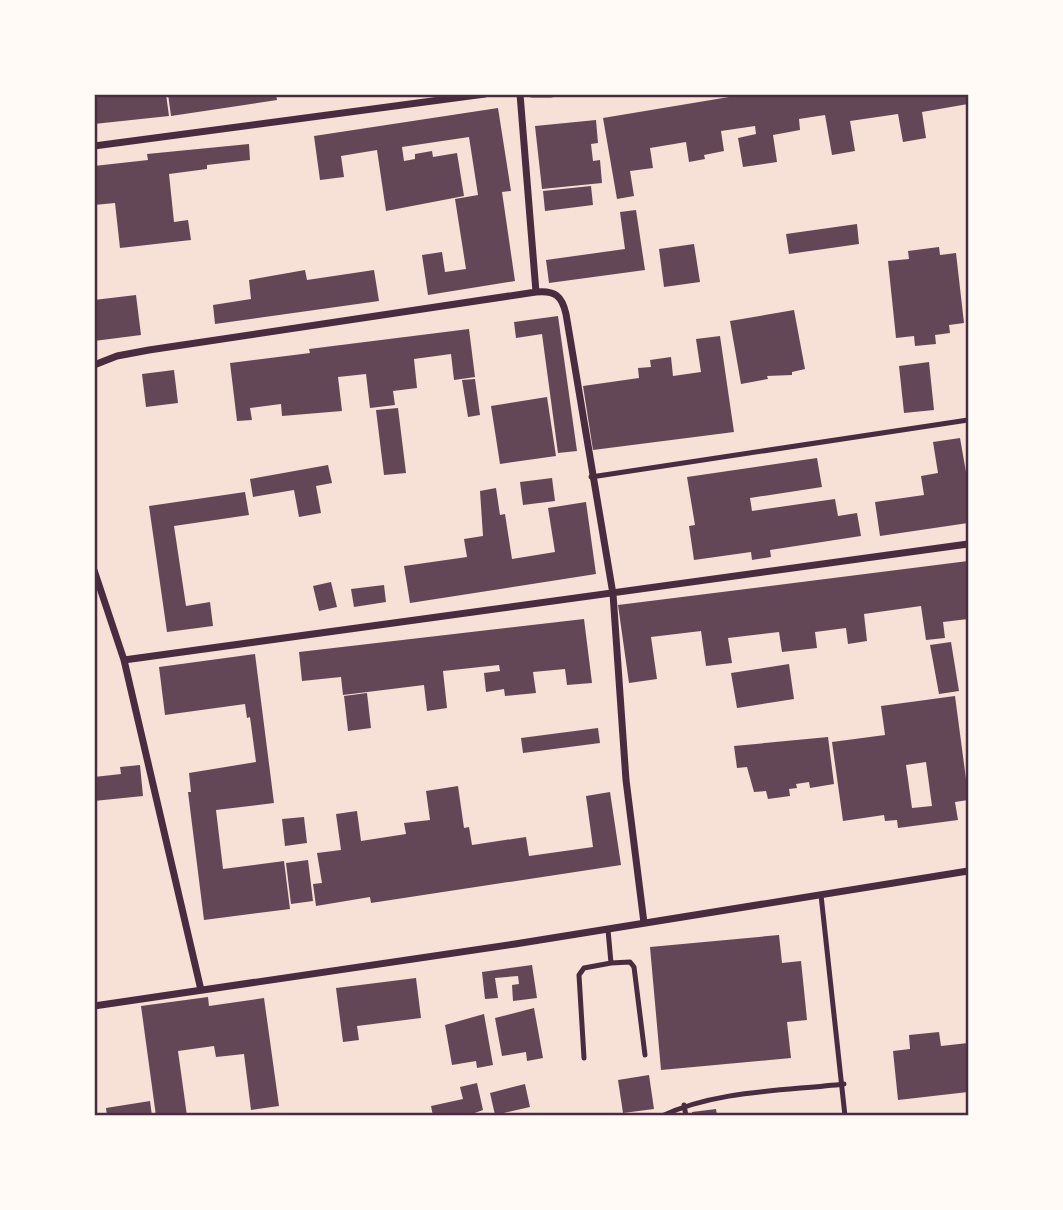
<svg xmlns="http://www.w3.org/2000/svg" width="1063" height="1210" font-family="Montserrat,sans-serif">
	<rect width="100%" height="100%" fill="#f7e1d7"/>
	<path fill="#644757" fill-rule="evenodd" d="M94,94H166L169,116L94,124Z
		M168,94H276L277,100L171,116Z
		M747,94H968V104L922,112L926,138L903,142L898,114L850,121L855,151L832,155L825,115L799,119L800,130L773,135L777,162L743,167L738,138L756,134L755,126L721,131L724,151L704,155L705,159L689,162L686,142L650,148L653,168L630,171L634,196L617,199L603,118Z
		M498,108L511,191L502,192L515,281L428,295L422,255L442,252L445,272L466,269L455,199L478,195L469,137L402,147L404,161L415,159V154L432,151L433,157L457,153L464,196L386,211L377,150L341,156L344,177L320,180L314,136Z
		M596,120L598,143L591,144L593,161L600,160L602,183L542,189L535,126Z
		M249,144L250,160L207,165V169L169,174L174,222L188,220L191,240L120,248L115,203L94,205V166L148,160L147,154Z
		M591,186L593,205L545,211L543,191Z
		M636,210L645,270L549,283L546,260L625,249L620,212Z
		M857,224L859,244L789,254L786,234Z
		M694,244L700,282L664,287L659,249Z
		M939,247L940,255L956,253L964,323L949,325L950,333L935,335L936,344L915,346L914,336L896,338L888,261L909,259L908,251Z
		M305,270L307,280L374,270L379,301L215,324L213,305L251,299L249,280Z
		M136,295L141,335L94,341V300Z
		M794,310L805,369L792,372V375L767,376L768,379L741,384L730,321Z
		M558,316L577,451L558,453L542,334L516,338L514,322Z
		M469,329L475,377L454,380L451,354L414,359L417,388L393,391L395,405L370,408L366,374L338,377L342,411L282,416L281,404L250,408L252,420L237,421L230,363L310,353L309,349Z
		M720,336L734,432L593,450L583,386L639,378L638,368L651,367L650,360L671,357L673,376L701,372L696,339Z
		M929,362L934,410L904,413L899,366Z
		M174,370L178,403L146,407L142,374Z
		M475,379L480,415L468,417L462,380Z
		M547,397L556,456L500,464L491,406Z
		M398,408L406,473L384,475L376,410Z
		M960,438L966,472L968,471V523L880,536L875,502L924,495L921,476L938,473L933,442Z
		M817,458L822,487L750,498L752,511L835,499L838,516L857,513L861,536L770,550L771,557L752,560L751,552L694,560L689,526L695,525L687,477Z
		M328,465L332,483L316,486L321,513L299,517L294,490L253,497L250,479Z
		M552,478L555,501L523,505L520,482Z
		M496,488L500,515L505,514L512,559L555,552L548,508L586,502L596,574L410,603L404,566L467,557L464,539L483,536L480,491Z
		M245,492L249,515L174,526L186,606L210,602L213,626L167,632L149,506Z
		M968,561V619L943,622L945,638L926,640L921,606L864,614L867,641L848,644L846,628L815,632L817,648L782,652L779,632L728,638L732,663L706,666L701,631L651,637L657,679L629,683L618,605Z
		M331,582L337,607L319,611L313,586Z
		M384,585L386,602L354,607L351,589Z
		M584,619L592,683L567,685L565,669L533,672L536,693L505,696L504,689L486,692L484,673L500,671L499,665L443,671L447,708L427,711L424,685L343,695L341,677L302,681L299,652Z
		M951,642L959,691L939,694L930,645Z
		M255,654L274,803L216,810L223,869L284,861L290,909L204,920L188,792H191L189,773L256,762L250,717L247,718L245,704L165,715L159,667Z
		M789,664L794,699L737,708L731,673Z
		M367,693L371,728L348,731L344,696Z
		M955,696L968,794V800L955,802L958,820L898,828L897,820L885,821L884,815L843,821L832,742L885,735L881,706ZM926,762L932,806L912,808L906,765Z
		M598,728L600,743L523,753L521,738Z
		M828,737L834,784L810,788L809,782L796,784L797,788L789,789L790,796L768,799L766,791L754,792L747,767L737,768L734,746Z
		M140,765L143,796L94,801V777L121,774L120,767Z
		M458,786L464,828L469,827L472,845L526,837L529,856L593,847L586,796L610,792L621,865L371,903L370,897L316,906L313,884L322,883L317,853L341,850L336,814L357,811L361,841L406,834L404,823L430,820L426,791Z
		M304,817L307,843L285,846L282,819Z
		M308,860L313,901L291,904L286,863Z
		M779,935L782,963L801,961L804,990L807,1020L787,1022L791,1058L661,1070L650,947Z
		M532,965L537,998L513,1001L512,985L519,984L518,976L495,978L498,998L485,999L482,972Z
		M416,978L421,1018L357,1026L359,1040L343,1042L336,988Z
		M208,997L209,1006L264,998L279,1106L251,1110L244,1054L216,1057L214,1046L178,1051L187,1116H156L141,1006Z
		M534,1008L543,1058L527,1061L526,1052L502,1056L495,1018Z
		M484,1014L493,1065L477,1068L476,1061L452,1065L445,1025Z
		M939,1032L941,1046L968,1043V1092L898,1100L893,1051L910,1049L909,1035Z
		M649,1075L654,1109L623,1113L618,1080Z
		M477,1083L483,1110L466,1116H433L431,1106L463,1099L460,1087Z
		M525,1084L530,1107L495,1115L490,1093Z
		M150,1101L152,1116H107L106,1108Z
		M716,1109L717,1116H693L692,1112Z"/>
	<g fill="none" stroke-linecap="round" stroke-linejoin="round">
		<path stroke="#4a2c40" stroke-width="5" d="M591,477L968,420
			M821,895L845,1116
			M611,963L630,962L634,967L645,1055
			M584,1058L579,975L584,968L611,963L608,930
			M684,1105L686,1116
			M662,1116C716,1090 785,1091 844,1084"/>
		<path stroke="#4a2c40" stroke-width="7" d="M520,94L536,292C555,290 562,296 566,314L613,594L626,780L644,923
			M532,94H551
			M94,146L485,94
			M94,365L117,356L149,350L536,292
			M94,570L124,660L201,990
			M124,660L968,544
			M94,1006L515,944L968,871"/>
	</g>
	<rect width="1063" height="1210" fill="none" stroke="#fffaf5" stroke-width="192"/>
	<rect x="96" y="96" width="871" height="1018" fill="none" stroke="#4a2c40" stroke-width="2.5"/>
</svg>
